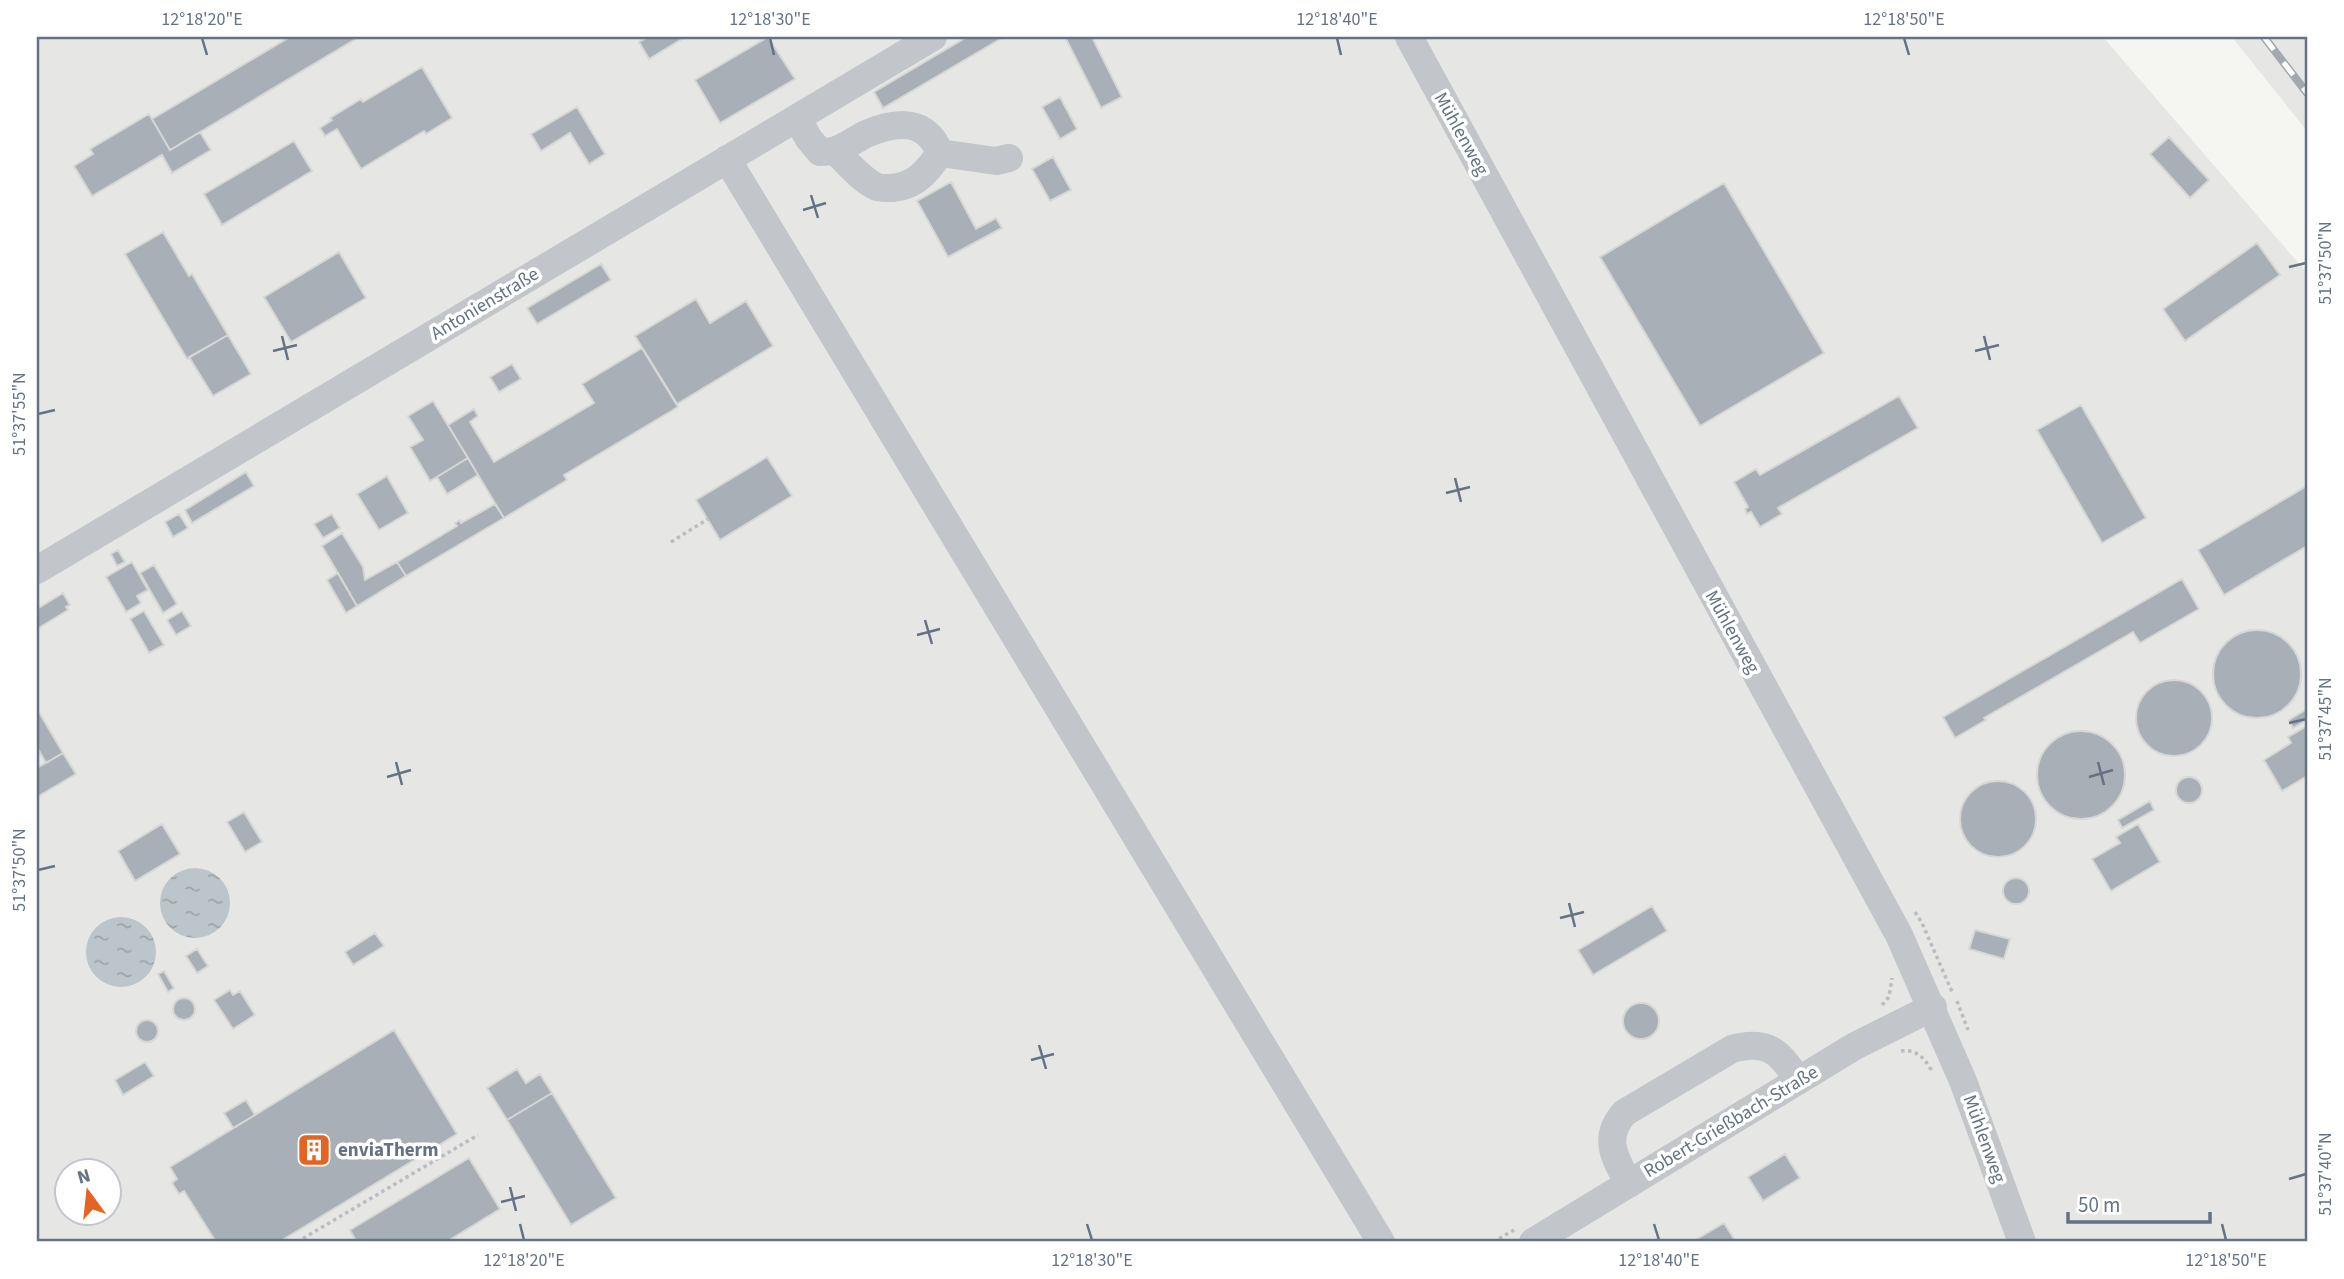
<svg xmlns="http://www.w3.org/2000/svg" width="2344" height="1279" font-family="'Source Sans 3',sans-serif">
	<defs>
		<pattern id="water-ripples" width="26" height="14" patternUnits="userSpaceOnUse" patternTransform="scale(1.75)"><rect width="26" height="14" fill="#bbc5ca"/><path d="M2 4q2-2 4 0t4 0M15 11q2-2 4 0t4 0" fill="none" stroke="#9ca4a9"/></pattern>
	</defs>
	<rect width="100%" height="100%" fill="#f5f5f1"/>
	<path fill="#e6e7e5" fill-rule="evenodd" d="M37,37H2103L2307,273V1242H37ZM66,1170H108V1212H66Z
		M2232,37H2307V131Z"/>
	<path fill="url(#water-ripples)" d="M160 903a35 35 0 1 1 70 0a35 35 0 1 1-70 0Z
		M86 952a35 35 0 1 1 70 0a35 35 0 1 1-70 0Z"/>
	<path fill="#a8afb6" stroke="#d6d7d4" stroke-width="2" d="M290,37H359L170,150L152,119Z
		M648,37H685L649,59L639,42Z
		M768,37L795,79L720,123L695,80Z
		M967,37L1002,38L883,108L874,92Z
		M1065,37H1092L1122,97L1101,108Z
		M422,67L452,118L426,134L424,131L361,169L337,129L325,136L320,128L332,120L330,118L361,99L363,102Z
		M1060,97L1077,129L1060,139L1042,107Z
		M577,107L605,154L589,164L570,133L541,151L531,134Z
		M149,114L170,150L200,132L211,150L172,173L162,155L92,196L74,166L93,154L90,149Z
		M2169,137L2209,180L2190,198L2150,154Z
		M294,141L312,171L222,225L204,194Z
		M1053,157L1071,190L1050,201L1032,169Z
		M951,182L976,229L996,218L1002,228L948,257L917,201Z
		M1724,183L1824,353L1700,426L1600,257Z
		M163,232L189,276L192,274L228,335L187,359L125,254Z
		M2257,243L2280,275L2185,341L2163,309Z
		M339,252L366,298L291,342L264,297Z
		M601,264L611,280L537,324L527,308Z
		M696,299L710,323L746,301L773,346L677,404L635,336Z
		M228,335L251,374L213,396L189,357Z
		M642,348L678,407L564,475L567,480L504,518L448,425L474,409L478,416L470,422L494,462L594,403L582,384Z
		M512,364L521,379L499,392L490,377Z
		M1899,396L1918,428L1778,508L1782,514L1760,527L1751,512L1747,514L1745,509L1748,507L1734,482L1756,469L1760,475Z
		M433,401L468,458L430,481L410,447L423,440L408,416Z
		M2081,405L2146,518L2102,543L2037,430Z
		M767,457L792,496L720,540L696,500Z
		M468,458L478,475L447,494L437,477Z
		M246,472L254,486L192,523L185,510Z
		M387,476L408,513L379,530L357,494Z
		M2307,486V546L2224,595L2198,550Z
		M495,504L504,518L406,576L397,562L457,526L455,523L460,520L461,523Z
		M179,514L188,528L173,537L165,522Z
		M332,514L340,528L323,538L314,524Z
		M342,533L363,567L365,580L397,562L406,576L357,606L322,546Z
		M118,550L125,562L117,566L111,554Z
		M132,562L148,590L137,596L141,603L126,612L106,577Z
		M154,565L177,604L163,613L140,573Z
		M338,573L357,606L346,613L327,580Z
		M2182,579L2199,609L2140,643L2133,632L1984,718L1986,720L1955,738L1943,717Z
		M63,593L70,605L66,607L68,610L37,629V609Z
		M144,611L164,645L149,653L130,619Z
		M182,611L191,626L176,635L167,620Z
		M2213 674a44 44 0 1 1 88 0a44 44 0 1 1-88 0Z
		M2136 718a38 38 0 1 1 76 0a38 38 0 1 1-76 0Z
		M37,709L63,753L46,763L37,747Z
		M2307,709V720L2293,728L2289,720Z
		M2307,726V776L2282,791L2264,760L2291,743L2288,737Z
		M2037 775a44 44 0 1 1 88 0a44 44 0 1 1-88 0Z
		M63,753L76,774L37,797V768Z
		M2176 790a13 13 0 1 1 26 0a13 13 0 1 1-26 0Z
		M1960 819a38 38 0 1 1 76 0a38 38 0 1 1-76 0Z
		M2150,801L2154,810L2122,828L2118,820Z
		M244,812L262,842L245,852L227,822Z
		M162,824L180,854L135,881L118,851Z
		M2138,824L2160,862L2111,891L2092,859L2120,843L2116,837Z
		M2003 891a13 13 0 1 1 26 0a13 13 0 1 1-26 0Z
		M1652,906L1667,931L1593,975L1578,950Z
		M1975,930L2010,939L2004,959L1969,949Z
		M375,933L384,946L353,965L345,952Z
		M197,949L208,966L197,973L186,956Z
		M164,971L174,988L168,992L158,974Z
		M230,990L233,995L240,991L255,1015L233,1029L214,1000Z
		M173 1009a11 11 0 1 1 22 0a11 11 0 1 1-22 0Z
		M1623 1021a18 18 0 1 1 36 0a18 18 0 1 1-36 0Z
		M136 1031a11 11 0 1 1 22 0a11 11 0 1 1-22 0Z
		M394,1030L457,1134L279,1242H216L184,1191L179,1194L172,1183L177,1179L170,1167Z
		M145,1062L154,1076L123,1095L115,1080Z
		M517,1069L526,1083L540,1074L552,1093L507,1120L487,1088Z
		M552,1093L616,1198L571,1225L507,1120Z
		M246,1100L255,1115L233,1128L224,1113Z
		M1785,1154L1800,1178L1763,1201L1748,1177Z
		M469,1158L500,1209L446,1242H354L356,1241L350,1230Z
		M1724,1223L1736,1242H1692Z"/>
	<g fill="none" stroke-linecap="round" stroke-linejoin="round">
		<path stroke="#babcbf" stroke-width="3.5" stroke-dasharray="3.5 3.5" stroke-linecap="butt" d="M671,542L708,519
			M1915,912L1922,923L1953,994
			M1957,1001L1968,1030
			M1882,1005L1889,997L1892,978
			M1901,1051C1917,1049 1924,1058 1932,1071
			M297,1242L478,1135
			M1493,1242L1514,1230"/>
		<path stroke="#c2c5c9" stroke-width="28" d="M1409,37L1899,935L1963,1081L2022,1242
			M797,118L809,139L820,152C825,152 831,152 836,150C847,146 856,139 866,134C896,121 926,118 940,153C927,172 914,188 888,188C885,188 880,188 877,187C861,180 847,162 835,151
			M940,153L996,161L1009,158
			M727,159L1381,1242
			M37,570L933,37
			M1629,1184C1615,1158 1602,1139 1624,1113L1732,1049C1767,1039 1781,1052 1798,1081
			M1533,1242L1855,1046L1933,1007"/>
		<defs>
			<path id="rail" d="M2264,37L2307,93"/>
		</defs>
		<use href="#rail" stroke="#a3a8ae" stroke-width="8"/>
		<use href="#rail" stroke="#fff" stroke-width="5" stroke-dasharray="16" stroke-linecap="butt"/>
	</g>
	<path fill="none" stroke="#647283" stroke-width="2.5" d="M202,38L207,55M770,38L774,55M1337,38L1341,55M1904,38L1909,55M811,195L818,218M803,210L826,203M2289,267L2306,263M282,336L288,360M1984,336L1990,360M273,351L297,345M1975,351L1999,345M38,414L55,410M1455,478L1461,502M1446,493L1470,487M925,620L932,644M917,635L940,629M2289,723L2306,719M396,762L402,785M2098,762L2104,785M387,777L411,770M2089,777L2113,770M38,870L55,866M1569,903L1575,927M1560,918L1584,912M1039,1045L1046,1069M1031,1060L1054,1054M2289,1179L2306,1174M510,1187L516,1211M501,1202L525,1196M520,1224L524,1240M1087,1224L1092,1240M1654,1224L1659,1240M2222,1224L2226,1240"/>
	<defs>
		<symbol id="building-square" viewBox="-11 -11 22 22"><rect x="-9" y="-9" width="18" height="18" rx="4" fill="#e46423" stroke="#fff"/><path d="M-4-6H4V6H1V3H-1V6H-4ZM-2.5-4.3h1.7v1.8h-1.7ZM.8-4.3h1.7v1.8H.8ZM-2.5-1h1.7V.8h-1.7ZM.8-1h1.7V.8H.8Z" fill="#fff"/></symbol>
	</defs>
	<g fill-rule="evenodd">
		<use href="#building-square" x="295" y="1131" width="38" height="38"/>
	</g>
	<g text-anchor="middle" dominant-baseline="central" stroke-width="7" stroke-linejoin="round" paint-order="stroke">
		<g font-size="19" fill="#647283" stroke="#fff">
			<text transform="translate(1461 134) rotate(61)">Mühlenweg</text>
			<text transform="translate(485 304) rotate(-31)">Antonienstraße</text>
			<text transform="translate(1732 632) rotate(61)">Mühlenweg</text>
			<text transform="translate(1731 1122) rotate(-31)">Robert-Grießbach-Straße</text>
			<text transform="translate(1984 1139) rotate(70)">Mühlenweg</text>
		</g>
		<g font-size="19" font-weight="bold" fill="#647283" stroke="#fff" text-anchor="start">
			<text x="338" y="1150">enviaTherm</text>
		</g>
	</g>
	<rect width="2344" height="1279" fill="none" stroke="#ffffff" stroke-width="77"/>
	<g transform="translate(88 1192) rotate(345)"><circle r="33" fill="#ffffff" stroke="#c1c7cd" stroke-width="2"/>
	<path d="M0-5L12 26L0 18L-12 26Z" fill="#e46423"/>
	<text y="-10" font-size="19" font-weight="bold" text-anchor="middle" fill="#647283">N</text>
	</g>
	<path d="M2068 1212v10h142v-10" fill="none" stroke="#647283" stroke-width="3.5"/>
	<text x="2078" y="1212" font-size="21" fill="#647283" stroke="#ffffff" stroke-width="5" paint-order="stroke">50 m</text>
	<rect x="38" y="38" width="2268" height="1202" fill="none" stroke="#647283" stroke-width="2.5"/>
	<g font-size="18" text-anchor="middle" fill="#647283">
		<text x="202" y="25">12°18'20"E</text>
		<text x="770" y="25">12°18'30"E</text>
		<text x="1337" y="25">12°18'40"E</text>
		<text x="1904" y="25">12°18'50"E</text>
		<text transform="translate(2325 263) rotate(-90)" y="6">51°37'50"N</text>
		<text transform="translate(19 414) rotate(-90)" y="6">51°37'55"N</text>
		<text transform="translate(2325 719) rotate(-90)" y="6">51°37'45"N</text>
		<text transform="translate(19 870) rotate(-90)" y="6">51°37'50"N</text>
		<text transform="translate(2325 1174) rotate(-90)" y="6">51°37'40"N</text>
		<text x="524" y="1266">12°18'20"E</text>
		<text x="1092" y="1266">12°18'30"E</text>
		<text x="1659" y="1266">12°18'40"E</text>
		<text x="2226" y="1266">12°18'50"E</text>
	</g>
</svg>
